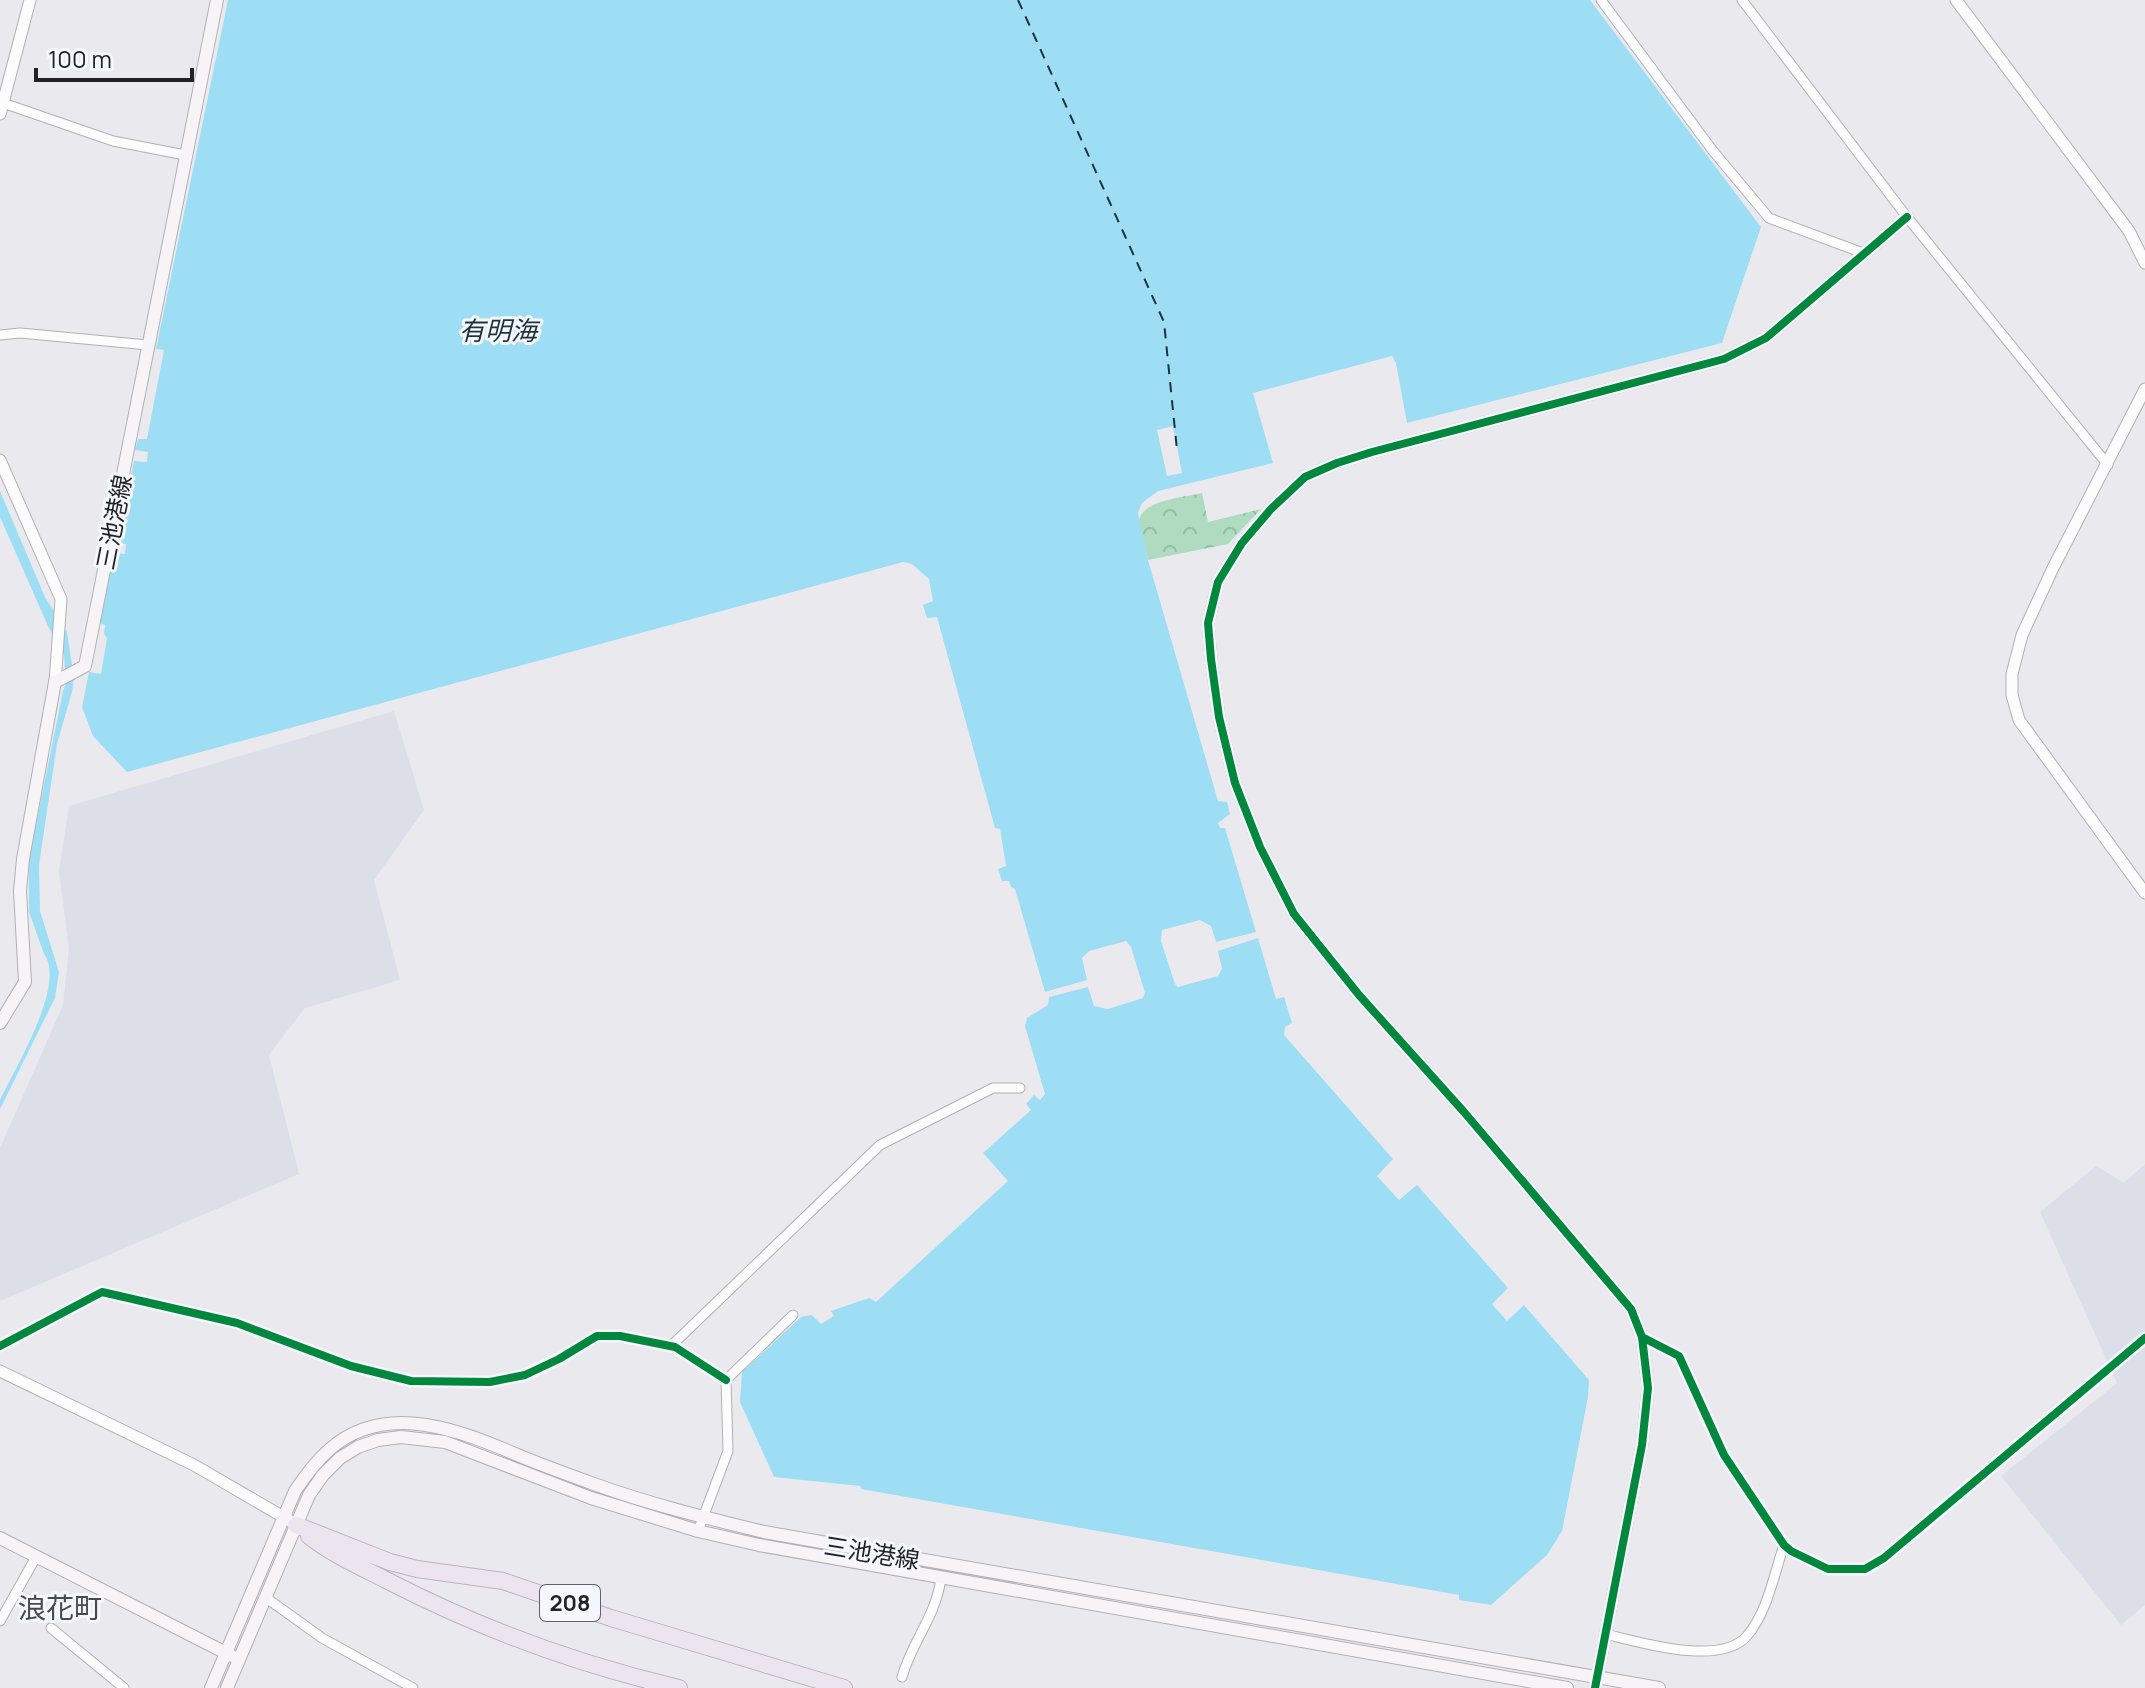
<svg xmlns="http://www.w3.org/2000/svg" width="2145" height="1688" font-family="Manrope,'Noto Sans JP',sans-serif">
	<defs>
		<pattern id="park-crowns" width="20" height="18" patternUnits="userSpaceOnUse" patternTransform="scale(2)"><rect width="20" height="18" fill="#afdbc1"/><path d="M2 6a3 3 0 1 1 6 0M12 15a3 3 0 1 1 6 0" fill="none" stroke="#96bca6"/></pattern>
	</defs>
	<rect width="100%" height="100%" fill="#eaeaee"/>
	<path fill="#dcdee8" d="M394,711L424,810L374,880L400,980L305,1008L269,1055L299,1174L0,1301V1148L63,1005L69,949L59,871L69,806Z
		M2145,1164V1605L2121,1625L2001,1476L2117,1383L2040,1212L2096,1166L2124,1183Z"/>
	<path fill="url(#park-crowns)" d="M1202,493L1208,522L1261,509L1228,544L1148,560C1146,548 1139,532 1139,521C1141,500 1186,497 1202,493Z"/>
	<path fill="#9ddef5" d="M228,0H1590L1761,227L1722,343L1407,423L1396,363L1392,356L1253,393L1273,463L1158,491L1142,503L1138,513L1148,560L1218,801L1227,802L1230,814L1218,823L1220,828H1225L1256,932L1216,942L1211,926L1200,920L1162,930L1161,941L1175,984L1178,987L1218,976L1222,969L1218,951L1258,938L1276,999L1284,997L1292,1023L1285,1027L1284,1035L1393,1159L1377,1176L1399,1200L1417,1185L1508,1288L1492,1304L1507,1321L1524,1305L1589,1380L1588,1397L1562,1531L1547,1555L1491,1605L1459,1600V1595L861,1489L860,1486L774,1477L740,1402L742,1372L801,1317L812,1315L821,1324L834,1316L831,1311L869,1298L876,1302L1008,1181L983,1153L1031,1110L1026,1104L1034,1095L1040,1100L1045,1094L1025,1026L1027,1018L1048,1005L1049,997L1088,987L1094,1006L1108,1009L1143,998L1145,993L1131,947L1126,941L1089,951L1082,958L1087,980L1045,992L1015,889L1011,887L1009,881H1002L998,869L1006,866L1000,829L995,828L937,617L927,618L923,605L933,601L929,579L912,564L903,562L127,772L93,736L82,707L89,672L101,674L107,638L104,634L105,625L96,622L97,617L101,616L114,553L125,554L126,544L117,543L134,461L147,462L148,452L135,450L138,439H147L164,350L156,349Z
		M0,491L45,597L67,632L74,678L72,692L57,744L39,865L40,911L59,972L55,998L0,1109V1100C14,1070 67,984 44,954L29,912V860L63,691L66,684L64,655L48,626L0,517Z"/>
	<path fill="#eaeaee" d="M1173,426L1182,473L1167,476L1157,430Z"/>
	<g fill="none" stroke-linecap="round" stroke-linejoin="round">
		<path stroke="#1e343b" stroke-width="2" stroke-dasharray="10 8" stroke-linecap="butt" d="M1018,0L1164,322L1177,450"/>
		<defs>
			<path id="minor" d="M1601,0L1713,151L1769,218L1863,253
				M1742,0L1907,217L2108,465
				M3,103L113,141L185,155
				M0,335L20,333L148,345
				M1642,1337L1679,1356L1724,1455L1784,1545L1791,1551L1828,1569H1865L1884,1558L2145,1338
				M0,1346L102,1292L237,1323L351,1366L411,1381L490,1382L525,1375L559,1359L597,1336H620L675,1347L726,1380
				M671,1346L880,1145L993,1088H1020
				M726,1380L793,1315
				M698,1531L728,1451L726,1380
				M265,1597L322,1638L413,1688
				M0,1621L36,1557
				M51,1628L124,1688
				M1605,1634C1639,1642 1720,1667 1747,1636C1768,1611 1774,1574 1784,1545
				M902,1677C912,1641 936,1617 941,1578"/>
			<path id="tertiary" d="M1956,0L2129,231L2145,263
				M0,114L30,0
				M2145,389L2053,568L2022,635L2012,674V695L2019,720L2145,893
				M0,460L61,599L55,682
				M0,1371L194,1465L292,1522
				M1595,1688L1642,1445L1648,1388L1642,1337L1631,1309L1464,1112L1359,995L1294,914L1260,847L1235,783L1219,717L1211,659L1208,623L1218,582L1242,543L1271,509L1305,477L1337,463L1372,452L1724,359L1766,338L1907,217"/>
			<path id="secondary" d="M0,1023L25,982L20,891L23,859L55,682L85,666L217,0
				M0,1538L232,1656
				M211,1688L295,1491C305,1476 316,1461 330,1449C387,1400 461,1431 520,1456C544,1466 569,1475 594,1484C649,1504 707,1518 764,1532L1659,1688
				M227,1688L309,1495L323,1475L340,1458L358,1447L378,1440L401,1437L445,1442L591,1498L698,1531L759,1545L1567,1688"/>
			<path id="motorway" d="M296,1525L390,1562L417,1569L503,1581L611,1618L844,1688
				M309,1536C333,1555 361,1567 388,1581C481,1629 577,1664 679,1688"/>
		</defs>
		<use href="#minor" stroke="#b0b1b4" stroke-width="11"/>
		<use href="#tertiary" stroke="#b0b1b4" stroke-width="13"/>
		<use href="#secondary" stroke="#b0b1b4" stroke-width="14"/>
		<use href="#motorway" stroke="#bbb3bf" stroke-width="18"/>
		<use href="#minor" stroke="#fcfcfc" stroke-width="9"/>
		<use href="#tertiary" stroke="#fcfcfc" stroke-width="11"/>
		<use href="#secondary" stroke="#f7f4f8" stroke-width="12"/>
		<use href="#motorway" stroke="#ece5ef" stroke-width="16"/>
		<defs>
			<path id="cycleway" d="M1642,1337L1679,1356L1724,1455L1784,1545L1791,1551L1828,1569H1865L1884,1558L2145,1338
				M0,1346L102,1292L237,1323L351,1366L411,1381L490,1382L525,1375L559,1359L597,1336H620L675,1347L726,1380
				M1595,1688L1642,1445L1648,1388L1642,1337L1631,1309L1464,1112L1359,995L1294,914L1260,847L1235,783L1219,717L1211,659L1208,623L1218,582L1242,543L1271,509L1305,477L1337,463L1372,452L1724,359L1766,338L1907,217"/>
		</defs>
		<use href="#cycleway" stroke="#f5f6fe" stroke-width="13"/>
		<use href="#cycleway" stroke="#00873e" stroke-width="8"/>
	</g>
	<g text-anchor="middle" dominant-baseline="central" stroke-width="6" stroke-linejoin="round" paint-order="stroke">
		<rect fill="#f5f6fe" stroke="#626267" stroke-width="2" x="540" y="1585" width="60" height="36" rx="6"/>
		<g font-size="22" font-weight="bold" fill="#232326">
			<text x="570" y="1603">208</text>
		</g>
		<g font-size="24" fill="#232326" stroke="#f5f6fe">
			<text transform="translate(113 522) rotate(-79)">三池港線</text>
			<text transform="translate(872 1552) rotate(9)">三池港線</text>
		</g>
		<g font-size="26" font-style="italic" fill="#1e343b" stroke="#f5f6fe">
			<text x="498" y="330">有明海</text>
		</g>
		<g font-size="28" fill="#48494f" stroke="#f5f6fe">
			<text x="60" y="1607">浪花町</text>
		</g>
	</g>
	<path d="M36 68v12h156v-12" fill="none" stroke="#232326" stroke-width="4"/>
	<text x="48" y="68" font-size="24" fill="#232326" stroke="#f5f6fe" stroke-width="6" paint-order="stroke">100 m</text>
</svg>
